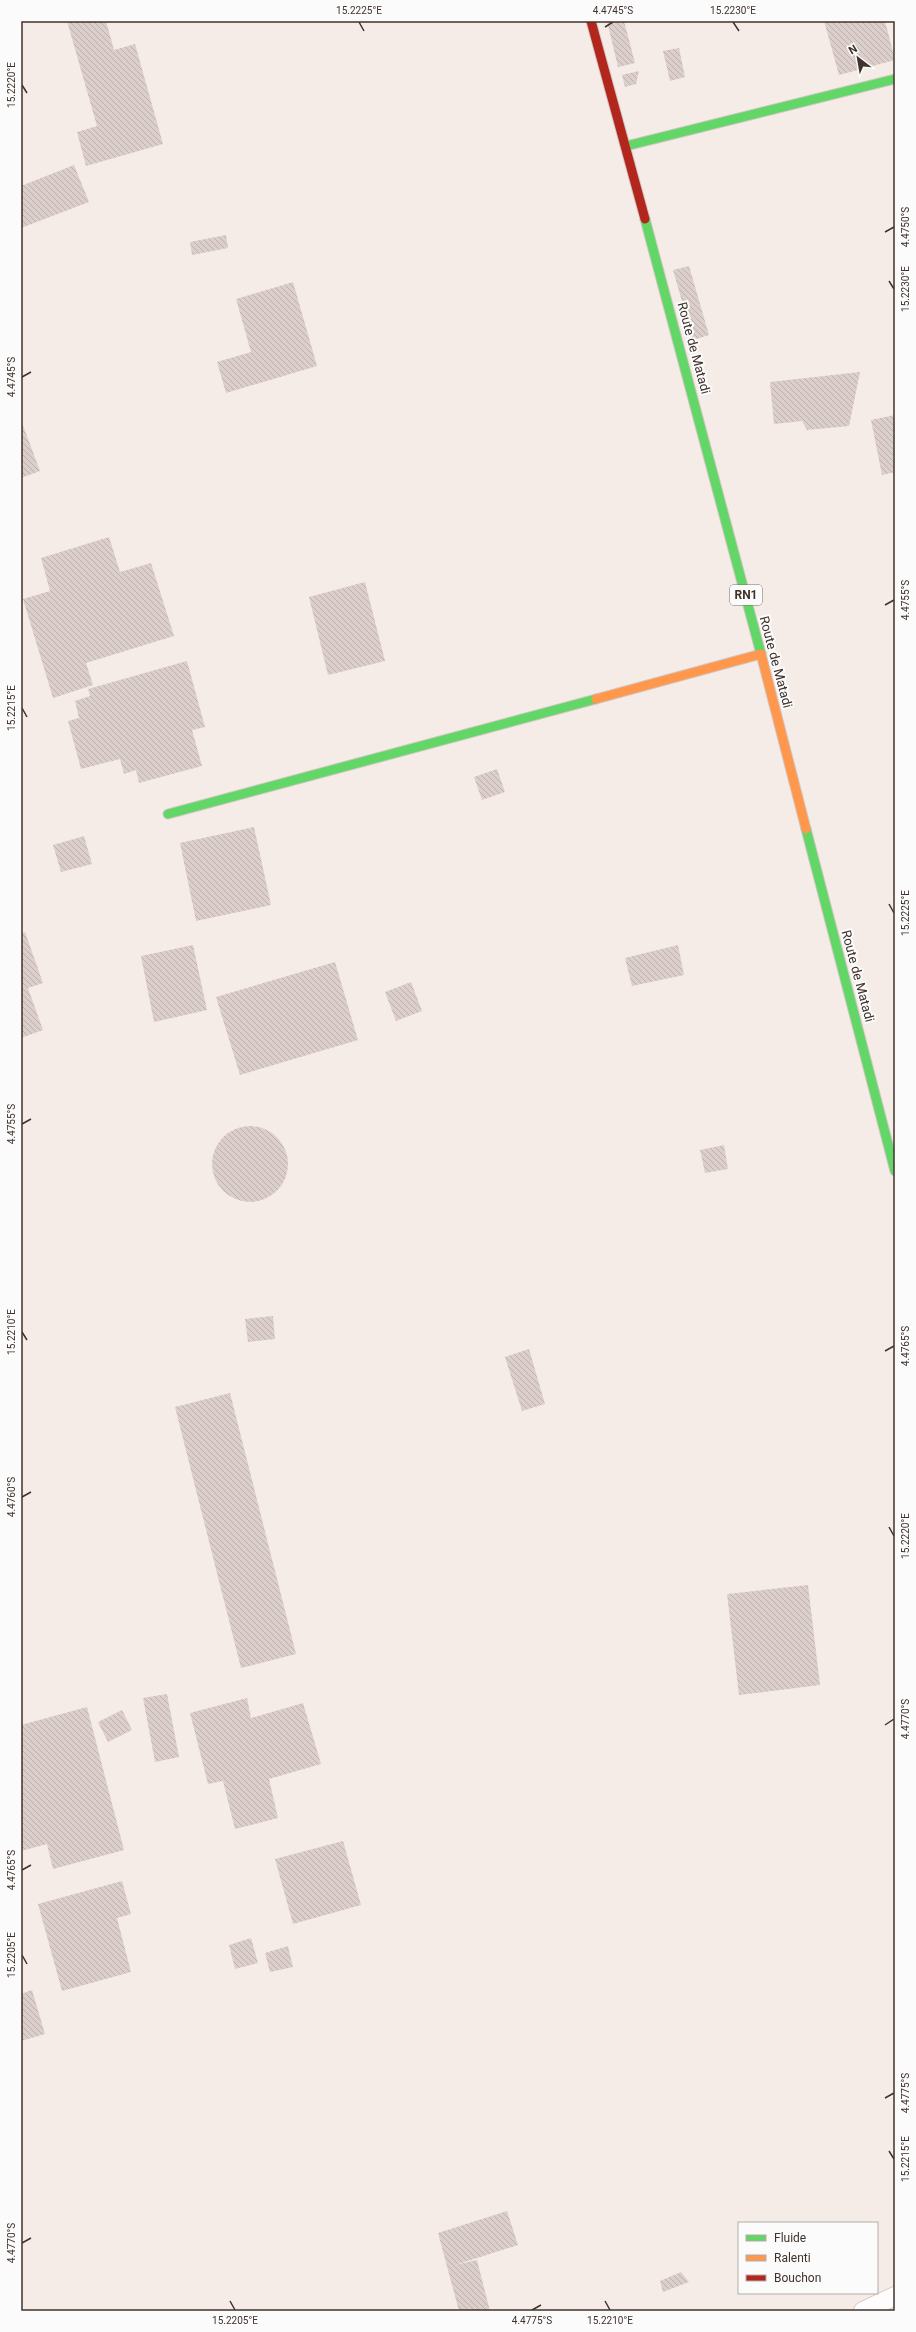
<svg xmlns="http://www.w3.org/2000/svg" width="916" height="2332" font-family="Roboto,sans-serif">
	<defs>
		<pattern id="building-back-hatch" width="6" height="6" patternUnits="userSpaceOnUse"><rect width="6" height="6" fill="#dbcecb"/><path d="M-1 5l2 2M0 0l6 6M5-1l2 2" fill="none" stroke="#bdb1ae"/></pattern>
	</defs>
	<rect width="100%" height="100%" fill="#f5ece8"/>
	<path fill="url(#building-back-hatch)" d="M67,21H106L114,50L135,44L163,144L86,166L77,132L97,126Z
		M607,21H624L635,63L618,67Z
		M824,21H885L895,60L839,75Z
		M679,48L685,77L670,81L663,51Z
		M639,71L636,84L625,87L622,75Z
		M74,165L89,202L21,228V186Z
		M226,235L228,248L192,255L190,242Z
		M689,266L709,335L693,340L673,270Z
		M293,282L317,366L226,393L217,362L251,352L236,299Z
		M860,372L849,426L807,430L802,421L774,424L770,382Z
		M895,415V472L882,475L871,420Z
		M21,420L40,471L21,478Z
		M109,537L120,572L151,563L174,636L86,663L93,685L53,698L23,599L50,591L41,558Z
		M365,582L385,661L328,675L309,597Z
		M187,661L205,727L192,730L202,766L139,783L136,770L124,774L120,759L81,769L68,721L79,718L75,701L90,696L88,689Z
		M497,769L505,792L482,800L474,777Z
		M254,827L271,905L196,921L180,843Z
		M84,836L92,864L61,872L53,845Z
		M25,932L43,983L28,988L43,1030L21,1038V934Z
		M193,945L207,1010L154,1022L141,956Z
		M678,945L684,975L632,986L625,958Z
		M335,962L358,1040L240,1075L216,997Z
		M411,982L422,1011L396,1021L385,992Z
		M212 1164a38 38 0 1 1 76 0a38 38 0 1 1-76 0Z
		M724,1145L728,1169L705,1173L700,1150Z
		M273,1316L275,1339L248,1342L245,1319Z
		M529,1349L545,1404L522,1411L505,1357Z
		M230,1393L296,1654L241,1668L175,1407Z
		M808,1585L820,1685L739,1695L727,1594Z
		M167,1694L179,1757L155,1762L143,1698Z
		M247,1698L251,1718L303,1703L321,1764L269,1779L278,1818L235,1829L223,1781L208,1784L190,1713Z
		M87,1707L124,1850L53,1869L47,1844L21,1851V1725Z
		M122,1710L132,1730L108,1742L98,1722Z
		M343,1841L361,1905L293,1924L275,1859Z
		M122,1881L131,1914L117,1918L131,1972L62,1991L38,1904Z
		M251,1938L258,1963L235,1969L229,1945Z
		M288,1946L293,1967L270,1972L265,1953Z
		M32,1990L45,2034L21,2041V1994Z
		M507,2211L518,2245L455,2265L477,2260L490,2311H459L438,2233Z
		M681,2272L689,2282L663,2292L660,2281Z"/>
	<g fill="none" stroke-linecap="round" stroke-linejoin="round">
		<defs>
			<path id="lane" d="M863,2311L895,2296"/>
			<path id="fast" d="M626,146L895,79
				M645,219L761,654
				M168,814L596,699
				M806,829L895,1171"/>
			<path id="slow" d="M761,654L806,829
				M596,699L761,654"/>
			<path id="jam" d="M591,21L645,219"/>
		</defs>
		<use href="#lane" stroke="#d2c7c2" stroke-width="20"/>
		<use href="#fast" stroke="#d2c7c2" stroke-width="11"/>
		<use href="#slow" stroke="#d2c7c2" stroke-width="11"/>
		<use href="#jam" stroke="#d2c7c2" stroke-width="11"/>
		<use href="#lane" stroke="#fefcfc" stroke-width="18"/>
		<use href="#fast" stroke="#63d668" stroke-width="9"/>
		<use href="#slow" stroke="#ff974d" stroke-width="9"/>
		<use href="#jam" stroke="#b3261e" stroke-width="9"/>
	</g>
	<path fill="none" stroke="#41322b" stroke-width="1.5" d="M359,22L364,31M733,22L739,31M605,27L613,22M22,85L27,93M885,232L894,227M889,281L894,289M22,377L31,372M885,605L894,600M22,708L27,717M889,904L894,913M22,1124L31,1119M22,1332L27,1340M885,1351L894,1346M22,1497L31,1492M889,1527L894,1536M885,1725L894,1719M22,1870L31,1865M22,1955L27,1964M885,2098L894,2093M889,2151L894,2159M22,2243L31,2238M230,2301L235,2310M605,2301L610,2310M532,2310L541,2305"/>
	<g text-anchor="middle" dominant-baseline="central" stroke-width="4" stroke-linejoin="round" paint-order="stroke">
		<rect fill="#fbfbfb" stroke="#796e69" stroke-width="1" x="730" y="585" width="32" height="20" rx="3"/>
		<g font-size="12" font-weight="bold" fill="#41322b">
			<text x="746" y="595">RN1</text>
		</g>
		<g font-size="13" fill="#41322b" stroke="#fbfbfb">
			<text transform="translate(694 348) rotate(75)">Route de Matadi</text>
			<text transform="translate(776 662) rotate(75)">Route de Matadi</text>
			<text transform="translate(858 976) rotate(75)">Route de Matadi</text>
		</g>
	</g>
	<rect width="916" height="2332" fill="none" stroke="#fbfbfb" stroke-width="44"/>
	<rect x="738" y="2222" width="140" height="72" fill="#fbfbfb" stroke="#b1aba8"/>
	<rect x="746" y="2235" width="20" height="6" fill="#63d668" stroke="#b1aba8"/>
	<text x="774" y="2242" font-size="12" fill="#41322b">Fluide</text>
	<rect x="746" y="2255" width="20" height="6" fill="#ff974d" stroke="#b1aba8"/>
	<text x="774" y="2262" font-size="12" fill="#41322b">Ralenti</text>
	<rect x="746" y="2275" width="20" height="6" fill="#b3261e" stroke="#b1aba8"/>
	<text x="774" y="2282" font-size="12" fill="#41322b">Bouchon</text>
	<g transform="translate(858 58) rotate(329)" stroke="#fbfbfb" stroke-width="3" paint-order="stroke">
	<path d="M0-3L7 15L0 10L-7 15Z" fill="#41322b"/>
	<text y="-6" font-size="11" font-weight="bold" text-anchor="middle" fill="#41322b">N</text>
	</g>
	<rect x="22" y="22" width="872" height="2288" fill="none" stroke="#41322b" stroke-width="1.5"/>
	<g font-size="10" text-anchor="middle" fill="#41322b">
		<text x="359" y="14">15.2225°E</text>
		<text x="613" y="14">4.4745°S</text>
		<text x="733" y="14">15.2230°E</text>
		<text transform="translate(11 85) rotate(-90)" y="4">15.2220°E</text>
		<text transform="translate(905 227) rotate(-90)" y="4">4.4750°S</text>
		<text transform="translate(905 289) rotate(-90)" y="4">15.2230°E</text>
		<text transform="translate(11 377) rotate(-90)" y="4">4.4745°S</text>
		<text transform="translate(905 600) rotate(-90)" y="4">4.4755°S</text>
		<text transform="translate(11 708) rotate(-90)" y="4">15.2215°E</text>
		<text transform="translate(905 913) rotate(-90)" y="4">15.2225°E</text>
		<text transform="translate(11 1124) rotate(-90)" y="4">4.4755°S</text>
		<text transform="translate(11 1332) rotate(-90)" y="4">15.2210°E</text>
		<text transform="translate(905 1346) rotate(-90)" y="4">4.4765°S</text>
		<text transform="translate(11 1497) rotate(-90)" y="4">4.4760°S</text>
		<text transform="translate(905 1536) rotate(-90)" y="4">15.2220°E</text>
		<text transform="translate(905 1719) rotate(-90)" y="4">4.4770°S</text>
		<text transform="translate(11 1870) rotate(-90)" y="4">4.4765°S</text>
		<text transform="translate(11 1955) rotate(-90)" y="4">15.2205°E</text>
		<text transform="translate(905 2093) rotate(-90)" y="4">4.4775°S</text>
		<text transform="translate(905 2159) rotate(-90)" y="4">15.2215°E</text>
		<text transform="translate(11 2243) rotate(-90)" y="4">4.4770°S</text>
		<text x="235" y="2324">15.2205°E</text>
		<text x="532" y="2324">4.4775°S</text>
		<text x="610" y="2324">15.2210°E</text>
	</g>
</svg>
